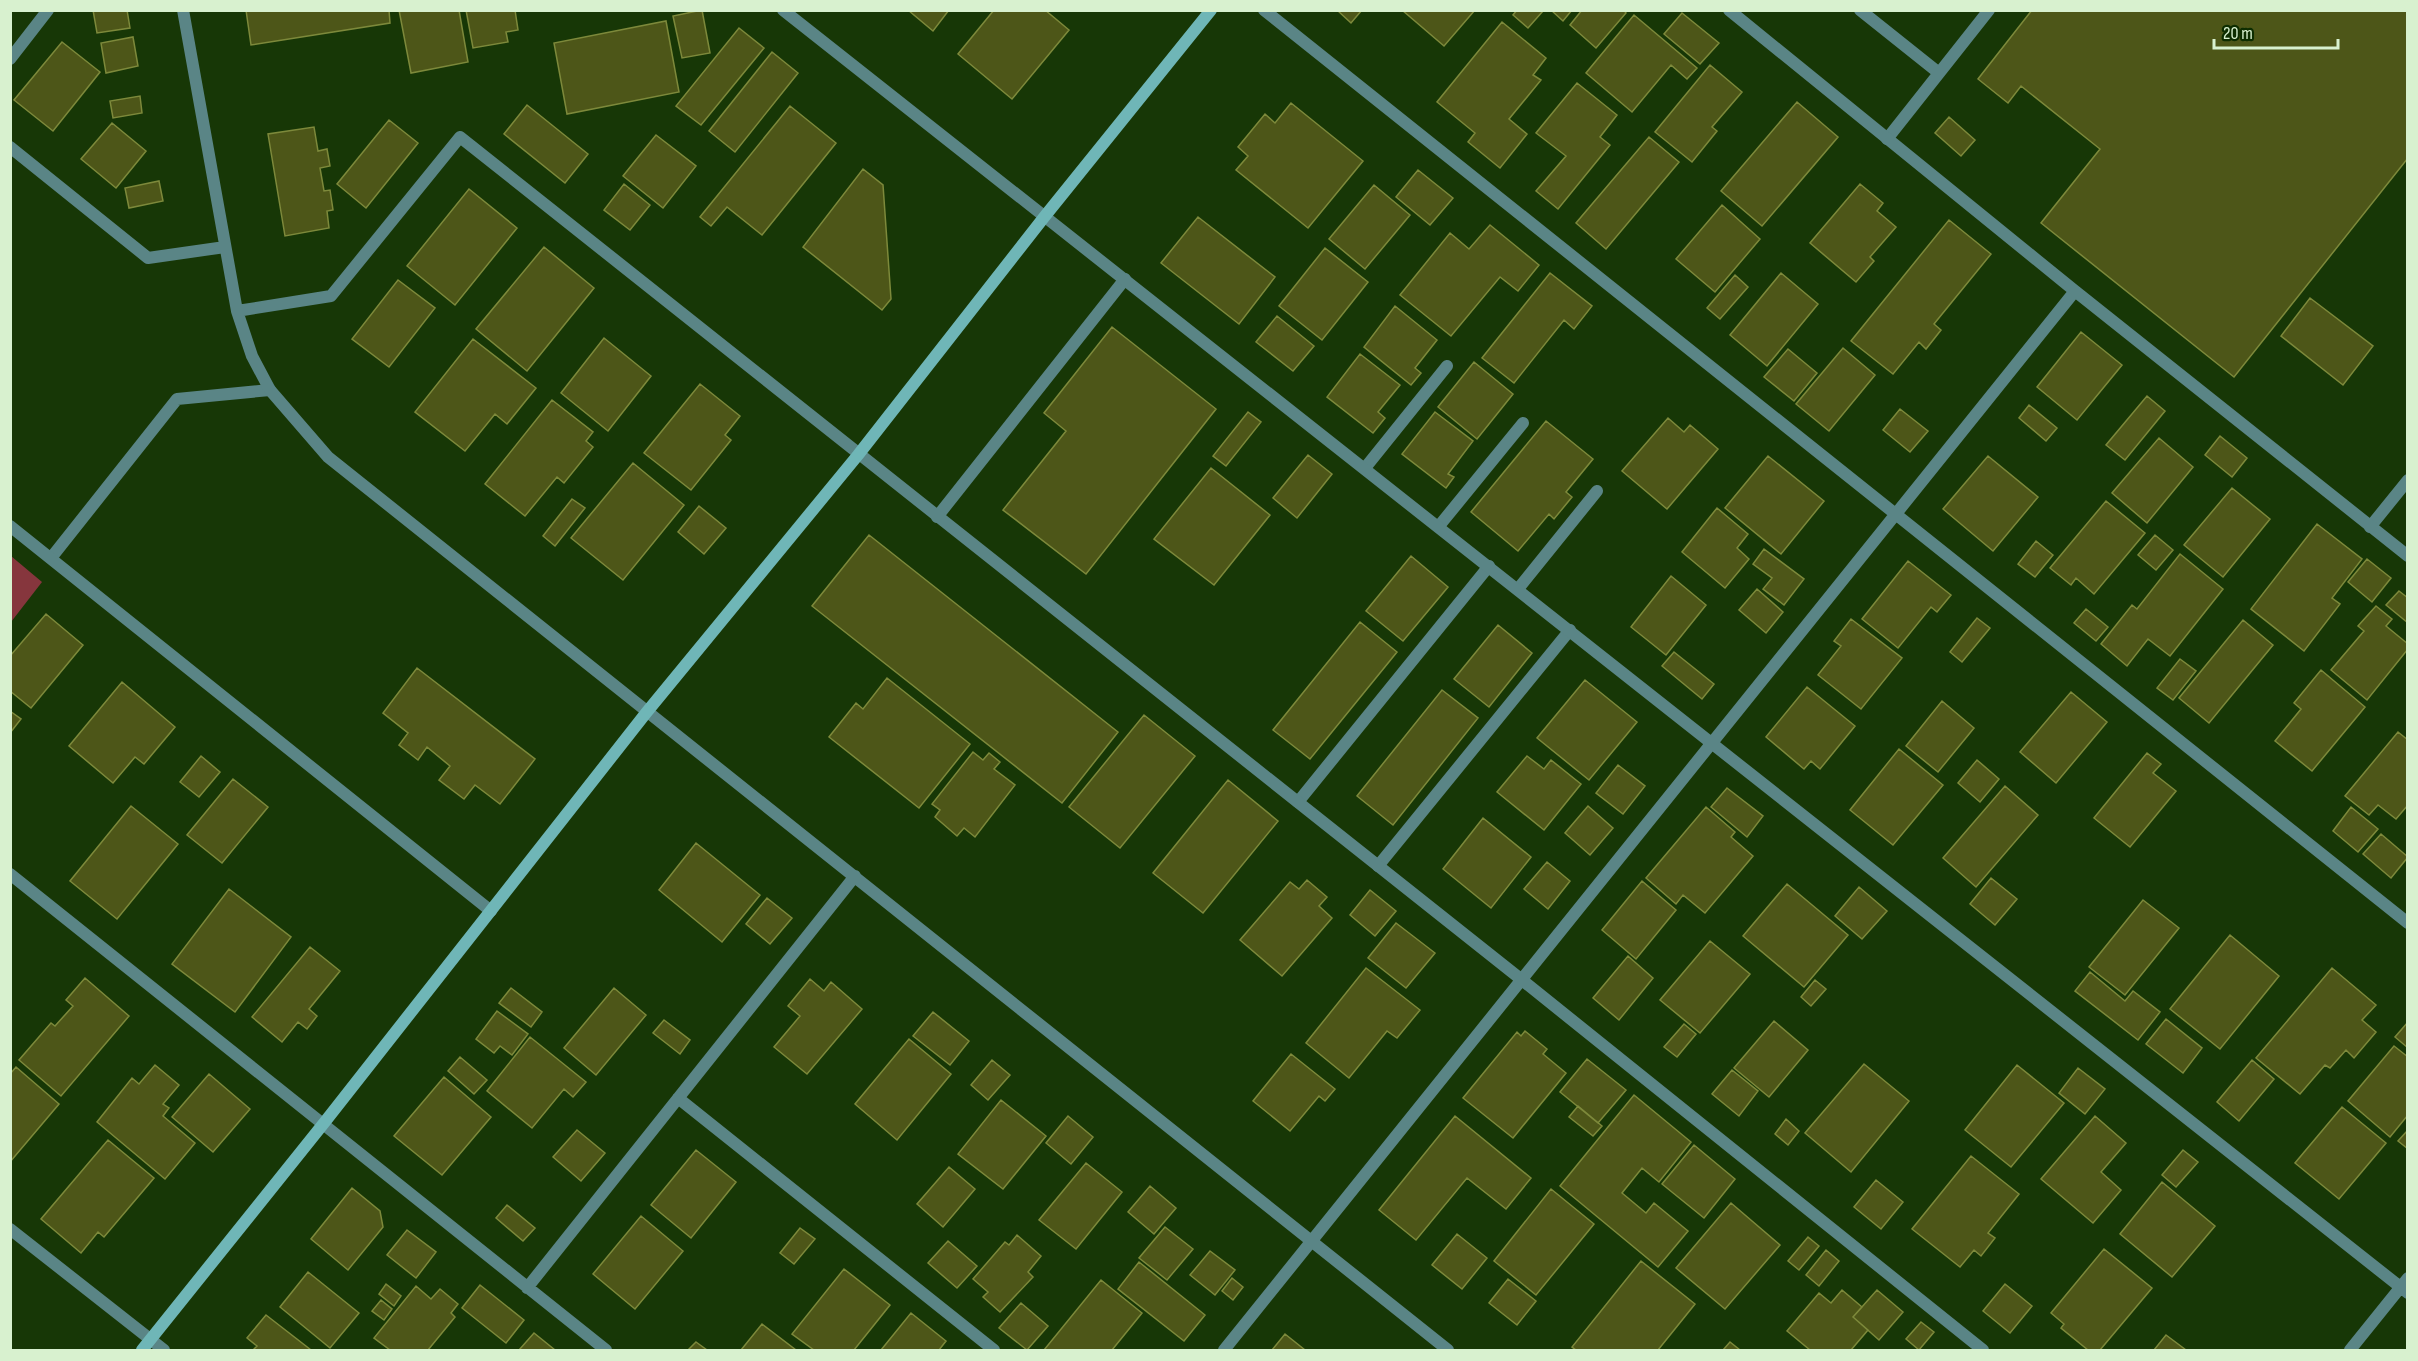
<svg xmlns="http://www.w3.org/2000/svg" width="2418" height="1361" font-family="'Sofia Sans Condensed',sans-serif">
	<rect width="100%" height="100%" fill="#173706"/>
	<path fill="#86363d" d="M11,556L42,582L11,622Z"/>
	<path fill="#4d5618" stroke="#7d893b" stroke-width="1.5" d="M93,10H127L130,28L97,33Z
		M246,10H389L390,23L251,45Z
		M399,10H459L468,62L411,73Z
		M466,10H515L518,30L506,32L508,42L473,48Z
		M702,10L710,53L682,58L673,16Z
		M908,10H949L933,31Z
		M994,10H1045L1069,30L1012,99L958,54Z
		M1337,10H1362L1351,23Z
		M1402,10H1475L1444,46Z
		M1517,10H1542L1543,11L1528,28L1513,15Z
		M1551,10H1572L1563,21Z
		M1582,10H1624L1626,13L1596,48L1570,25Z
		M2032,10H2408V158L2234,377L2041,223L2100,149L2021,86L2008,103L1978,79Z
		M1682,13L1719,43L1700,64L1664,34Z
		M1634,15L1697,68L1687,79L1671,65L1632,112L1586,73Z
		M666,21L679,92L567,114L554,43Z
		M1502,22L1546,58L1533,75L1541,80L1509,119L1527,134L1500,168L1468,142L1475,133L1437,102Z
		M739,28L764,48L701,125L676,106Z
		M133,37L138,66L106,73L101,43Z
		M62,42L100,72L53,131L14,100Z
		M772,52L798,73L735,152L709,131Z
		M1710,65L1742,92L1712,127L1717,131L1692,162L1655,132Z
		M1577,83L1617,115L1600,137L1610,145L1558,209L1536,191L1566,156L1536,133Z
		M140,96L142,113L113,118L110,101Z
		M1797,102L1838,137L1762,226L1721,191Z
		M1291,103L1363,161L1308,228L1236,170L1248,156L1238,147L1265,114L1275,123Z
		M527,105L588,154L565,183L504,134Z
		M790,106L836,143L762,235L727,207L711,226L700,217Z
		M1949,117L1975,140L1961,156L1935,133Z
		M389,120L418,143L366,208L337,184Z
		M112,123L146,151L116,188L81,159Z
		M314,127L318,151L327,149L330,166L320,168L324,191L330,190L333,210L327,211L329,228L285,236L268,134Z
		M656,135L696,166L663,208L623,176Z
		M1649,137L1679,162L1606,249L1576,223Z
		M863,169L883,185L891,299L882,310L803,247Z
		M1418,170L1453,198L1430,225L1396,197Z
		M159,181L163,201L129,208L125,188Z
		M624,184L650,205L630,230L604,210Z
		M1860,184L1883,203L1877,211L1896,227L1870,257L1874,261L1856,282L1810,243Z
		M1374,185L1410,215L1365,269L1329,239Z
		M469,189L517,228L455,305L407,266Z
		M1722,205L1760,239L1715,292L1676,259Z
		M1198,217L1275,277L1239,324L1161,263Z
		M1949,220L1991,254L1934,324L1941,330L1926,349L1919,342L1893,374L1851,341Z
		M1490,225L1539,265L1518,291L1500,277L1451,336L1400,295L1450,233L1469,249Z
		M544,247L594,288L527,371L476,329Z
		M1325,248L1368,282L1322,340L1279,306Z
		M1550,273L1592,306L1574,329L1564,320L1514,383L1482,358Z
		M1781,273L1818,304L1767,366L1730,335Z
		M1735,275L1748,287L1720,319L1707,308Z
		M398,280L435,308L389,367L352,339Z
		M2310,298L2373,346L2343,385L2281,336Z
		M1395,306L1437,340L1415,368L1421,373L1411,385L1364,347Z
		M1277,316L1314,346L1293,371L1256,342Z
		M1112,327L1216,409L1086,574L1003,510L1066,431L1044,413Z
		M2081,332L2122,365L2077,420L2037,387Z
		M604,338L651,376L608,431L561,393Z
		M473,339L536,388L507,424L495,414L465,451L415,412Z
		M1843,348L1875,375L1829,431L1796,404Z
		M1788,349L1817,373L1794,401L1764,377Z
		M1360,354L1400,385L1378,412L1385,418L1373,433L1327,397Z
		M1474,362L1513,394L1477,439L1438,407Z
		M700,384L740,416L725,435L731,440L691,490L644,453Z
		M2147,396L2165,411L2125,460L2106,445Z
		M552,400L593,432L586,441L593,447L564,483L557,477L525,516L485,484Z
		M2029,405L2057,428L2046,441L2019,418Z
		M1900,409L1928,431L1910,452L1883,430Z
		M1248,412L1261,422L1226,466L1213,456Z
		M1435,412L1473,441L1448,474L1454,477L1446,488L1402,454Z
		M1668,418L1684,432L1690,425L1718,449L1667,509L1622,471Z
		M1546,421L1593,459L1566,492L1572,497L1554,519L1549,514L1518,551L1471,512Z
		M2220,436L2247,458L2232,477L2205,455Z
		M2159,438L2193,467L2147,523L2112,493Z
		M1308,455L1332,474L1297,518L1273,498Z
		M1768,456L1824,501L1781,554L1725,508Z
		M1988,456L2038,497L1993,551L1943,509Z
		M633,463L684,505L623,580L571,538Z
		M1211,468L1270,515L1214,585L1154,539Z
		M2232,488L2270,519L2223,577L2184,545Z
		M572,499L585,508L555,546L543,536Z
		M2106,501L2145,533L2094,594L2076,578L2071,585L2050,568Z
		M699,506L726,528L704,554L678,532Z
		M1717,508L1748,534L1737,548L1749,559L1725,588L1682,552Z
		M2317,524L2362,559L2332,598L2340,604L2304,651L2251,609Z
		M869,535L1118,732L1062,803L812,606Z
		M2155,535L2173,550L2156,570L2138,555Z
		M2036,541L2053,555L2035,577L2018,564Z
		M1764,549L1804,579L1784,605L1763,589L1772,578L1753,564Z
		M2180,554L2223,589L2170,656L2148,639L2127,666L2101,644L2132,605L2137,609Z
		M1411,556L1448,587L1403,641L1366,611Z
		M2367,559L2391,578L2372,602L2348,582Z
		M1908,561L1951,595L1937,612L1931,607L1898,648L1862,619Z
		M1671,576L1706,605L1666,655L1631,627Z
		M1757,589L1783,612L1766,633L1739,610Z
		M2399,591L2408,598V623L2386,605Z
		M2376,606L2392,619L2386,626L2408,644V649L2367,700L2331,670L2364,631L2358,626Z
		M2086,609L2108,627L2096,641L2074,623Z
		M46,614L83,645L31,708L10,691V656Z
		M1977,618L1990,628L1962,662L1950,652Z
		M1851,619L1902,658L1861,709L1818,675L1841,646L1834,641Z
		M2243,620L2273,645L2209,723L2179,698Z
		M1360,622L1397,652L1310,759L1273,730Z
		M1498,625L1532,653L1489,707L1454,679Z
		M1674,652L1714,684L1702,699L1662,666Z
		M2180,659L2196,671L2173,700L2157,688Z
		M417,668L535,759L500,804L475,785L464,799L439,780L450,766L427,747L418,760L399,745L408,733L383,713Z
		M2321,670L2365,707L2312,771L2275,741L2301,709L2294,703Z
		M887,678L970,744L919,808L829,737L856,703L863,709Z
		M1585,680L1637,722L1589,780L1537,738Z
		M122,682L175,727L144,764L135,757L113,783L69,746Z
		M1807,687L1855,726L1820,769L1811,761L1804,769L1766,737Z
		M1442,690L1478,718L1393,825L1357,796Z
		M2071,692L2107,722L2056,783L2020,752Z
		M1942,701L1974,728L1938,772L1906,746Z
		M10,711L21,719L10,733Z
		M1144,715L1195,756L1120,848L1069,807Z
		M2398,732L2408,740V805L2396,819L2378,805L2369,815L2345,796Z
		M1899,749L1943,785L1893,845L1850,810Z
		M973,752L983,760L989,753L1000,762L994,769L1015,785L975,837L964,828L957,836L935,817L940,810L932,804Z
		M2147,753L2161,764L2153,773L2176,791L2130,847L2094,818Z
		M201,756L220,772L199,797L180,782Z
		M1527,756L1544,769L1551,760L1581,784L1544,830L1497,792Z
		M1977,760L1999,779L1980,802L1958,783Z
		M1618,765L1645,786L1623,814L1596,793Z
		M233,779L268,807L222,863L187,835Z
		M1228,780L1278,821L1203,913L1153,873Z
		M2005,786L2038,815L1976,887L1943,858Z
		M1727,788L1763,816L1747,837L1711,807Z
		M131,806L178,844L117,919L70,881Z
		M1588,806L1613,828L1590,855L1565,833Z
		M1706,807L1735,832L1731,837L1753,856L1705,913L1683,895L1676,904L1646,878Z
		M2351,807L2378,829L2358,852L2333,831Z
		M1483,818L1531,857L1491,908L1443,869Z
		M2381,834L2408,857L2391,878L2363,854Z
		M696,843L760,895L722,942L659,890Z
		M1547,862L1570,881L1548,909L1524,889Z
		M1991,878L2017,899L1995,925L1970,904Z
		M1307,880L1327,897L1319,906L1332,918L1282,976L1240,940L1290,882L1299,889Z
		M1642,881L1676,910L1636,959L1602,930Z
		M1787,884L1848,935L1804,987L1743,936Z
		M1859,887L1887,911L1862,939L1835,916Z
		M229,889L291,937L235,1012L172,964Z
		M1370,890L1396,911L1375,936L1350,915Z
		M767,898L792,918L770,944L746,924Z
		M2143,900L2179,928L2125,995L2089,967Z
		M1396,923L1435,953L1406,988L1368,958Z
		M2230,935L2279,976L2220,1049L2170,1009Z
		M1710,941L1750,974L1700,1033L1660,1000Z
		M310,947L340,971L309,1009L317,1016L307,1029L298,1022L282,1042L252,1017Z
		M1628,956L1653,978L1619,1020L1593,998Z
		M1366,968L1420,1010L1397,1038L1387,1031L1349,1078L1306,1043Z
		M2332,968L2376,1005L2362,1020L2376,1032L2354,1058L2346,1050L2330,1068L2325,1065L2300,1094L2256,1058Z
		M2090,972L2125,1001L2133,991L2160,1012L2138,1040L2075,991Z
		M85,978L129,1016L61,1096L19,1060L51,1023L55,1026L73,1006L66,1000Z
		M810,979L824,991L831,982L862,1009L807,1074L774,1047L800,1016L788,1006Z
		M1815,980L1826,989L1811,1006L1801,997Z
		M511,988L542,1012L531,1027L499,1003Z
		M614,988L646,1015L596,1075L564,1048Z
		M497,1011L528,1034L512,1055L500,1046L494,1053L476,1039Z
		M933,1012L969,1041L950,1065L913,1036Z
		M2166,1019L2202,1048L2183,1073L2146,1044Z
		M664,1020L690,1040L680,1054L653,1033Z
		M1774,1021L1808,1050L1769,1097L1734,1068Z
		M2408,1022V1048L2395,1037Z
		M1684,1024L1696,1034L1677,1057L1664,1047Z
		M1525,1031L1547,1049L1543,1054L1566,1073L1513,1138L1463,1098L1517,1032L1521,1036Z
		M530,1037L586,1082L573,1097L564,1089L532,1128L487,1091Z
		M909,1039L951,1074L897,1140L855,1104Z
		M2394,1046L2408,1057V1115L2390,1137L2348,1101Z
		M1291,1054L1335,1089L1325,1101L1319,1096L1290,1131L1253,1101Z
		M460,1057L487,1080L474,1094L448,1071Z
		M1587,1059L1626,1090L1598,1123L1560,1092Z
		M992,1060L1010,1075L988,1100L971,1085Z
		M2252,1060L2274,1079L2239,1121L2217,1102Z
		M1864,1064L1909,1101L1851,1172L1805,1133Z
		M155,1065L179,1085L163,1104L169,1108L163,1116L195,1143L165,1179L97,1122L132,1078L139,1084Z
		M2017,1065L2064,1103L2011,1167L1965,1130Z
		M16,1067L59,1104L10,1162V1074Z
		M2078,1068L2105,1089L2085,1114L2059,1093Z
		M1732,1070L1758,1091L1739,1116L1712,1094Z
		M209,1074L250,1109L213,1152L172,1117Z
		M444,1077L491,1117L442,1175L394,1136Z
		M1634,1095L1691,1142L1659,1182L1642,1168L1622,1193L1646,1213L1654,1203L1688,1231L1658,1267L1560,1186Z
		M1001,1100L1046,1136L1003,1189L958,1154Z
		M1578,1106L1602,1126L1593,1136L1569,1117Z
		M2342,1107L2386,1143L2339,1199L2295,1163Z
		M1068,1116L1093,1137L1071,1164L1046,1143Z
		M1455,1116L1531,1178L1506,1209L1467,1178L1416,1240L1379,1210Z
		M2095,1116L2126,1143L2101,1172L2121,1190L2093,1223L2041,1179Z
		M1786,1119L1799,1131L1788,1145L1775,1134Z
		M577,1130L605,1153L581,1181L553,1157Z
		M2408,1130V1149L2398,1141Z
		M108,1140L154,1178L104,1237L98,1232L81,1253L41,1219Z
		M1694,1145L1735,1179L1704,1218L1662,1184Z
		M696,1150L736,1182L691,1238L651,1205Z
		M2183,1150L2198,1162L2176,1187L2162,1175Z
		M1971,1156L2019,1194L1988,1233L1995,1238L1981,1256L1974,1250L1960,1267L1912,1229Z
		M1086,1163L1122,1192L1076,1249L1039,1220Z
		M949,1167L975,1189L943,1227L917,1204Z
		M1876,1180L1903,1202L1881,1229L1854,1207Z
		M2162,1182L2215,1226L2172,1277L2120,1234Z
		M1150,1186L1176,1208L1154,1234L1128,1212Z
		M352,1188L380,1211L383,1227L348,1270L311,1239Z
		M1551,1189L1594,1224L1536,1295L1494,1261Z
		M1731,1203L1780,1245L1725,1309L1676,1268Z
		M507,1205L535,1228L523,1241L496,1218Z
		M641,1216L683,1251L635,1309L593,1274Z
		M1165,1227L1193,1249L1167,1280L1139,1258Z
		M800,1228L815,1239L794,1264L780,1253Z
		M407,1230L436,1252L416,1278L387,1255Z
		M1457,1234L1487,1258L1462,1289L1432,1265Z
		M1017,1235L1041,1256L1028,1272L1033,1277L1000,1312L983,1297L988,1292L973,1279L1005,1242L1009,1245Z
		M1808,1237L1819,1246L1799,1270L1788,1261Z
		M948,1241L977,1266L957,1288L928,1263Z
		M2104,1249L2152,1288L2100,1350H2088L2061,1328L2064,1324L2051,1313Z
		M1826,1250L1839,1261L1819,1286L1806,1275Z
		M1210,1251L1235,1270L1215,1295L1190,1275Z
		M1641,1261L1695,1304L1658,1350H1576L1572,1347Z
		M1139,1262L1205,1315L1184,1341L1118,1289Z
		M844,1269L890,1305L854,1350H814L792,1334Z
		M308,1272L359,1313L330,1348L280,1307Z
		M1232,1278L1243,1287L1233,1300L1222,1291Z
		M1508,1279L1536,1301L1517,1325L1489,1303Z
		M1101,1280L1142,1313L1112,1350H1044Z
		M386,1284L401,1296L394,1306L379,1294Z
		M2005,1284L2032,1306L2010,1333L1983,1311Z
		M480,1285L524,1320L506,1343L462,1308Z
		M416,1286L431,1299L440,1289L458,1304L451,1313L455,1317L428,1350H390L374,1338Z
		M1842,1290L1862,1307L1853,1317L1868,1330L1851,1350H1810L1787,1331L1819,1293L1831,1303Z
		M1877,1290L1903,1312L1879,1340L1853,1317Z
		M381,1300L392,1309L384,1320L372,1311Z
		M1021,1303L1048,1326L1027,1350L999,1328Z
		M911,1313L946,1341L939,1350H881Z
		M266,1315L311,1350H253L257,1346L247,1338Z
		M1921,1322L1934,1332L1919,1350L1906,1339Z
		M762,1324L796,1350H741Z
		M534,1333L555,1350H519Z
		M1285,1334L1305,1350H1272Z
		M2166,1335L2186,1350H2154Z
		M696,1342L707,1350H688Z
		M1730,1342L1740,1350H1723Z"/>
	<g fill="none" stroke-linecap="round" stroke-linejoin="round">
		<path stroke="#5a8586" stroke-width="12" d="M1860,10L1939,73
			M1887,139L1989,10
			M1365,468L1447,366
			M937,517L1125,279
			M1439,526L1523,423
			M2370,527L2408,480
			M51,558L177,399L270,390
			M1518,589L1597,491
			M1298,802L1489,566
			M1378,866L1570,630"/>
		<path stroke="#5a8586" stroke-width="12" d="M183,10L237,311L252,356L270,390L328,457L1448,1350
			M783,10L2408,1293
			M1264,10L2408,923
			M1729,10L2075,291L2408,556
			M10,59L48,10
			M10,147L148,258L225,247
			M237,311L331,296L460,137L1522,980L1983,1350
			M10,526L491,911
			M10,874L606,1350
			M678,1098L994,1350
			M10,1229L164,1350
			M527,1288L855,876
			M1224,1350L2075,291
			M2350,1350L2408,1278"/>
		<path stroke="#6fb6b7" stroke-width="12" d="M142,1350L324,1123L646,713L858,455L1045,216L1211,10"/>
	</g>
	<rect width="2418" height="1361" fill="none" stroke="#d8f1cf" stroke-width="24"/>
	<path d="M2214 39v9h124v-9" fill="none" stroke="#d8f1cf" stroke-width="3"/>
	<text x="2223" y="39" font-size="18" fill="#d8f1cf" stroke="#0d2d00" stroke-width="4.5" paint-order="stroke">20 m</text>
</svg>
